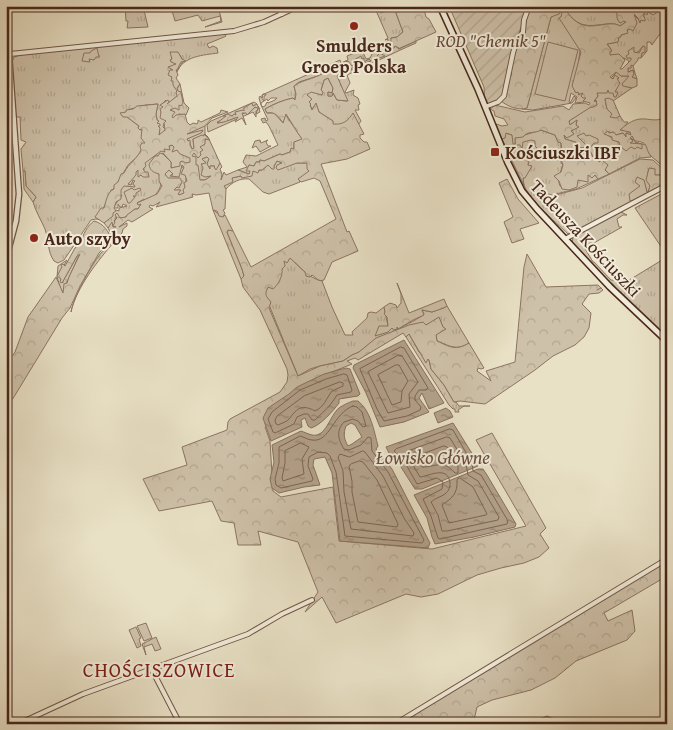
<svg xmlns="http://www.w3.org/2000/svg" width="673" height="730" font-family="'Gentium Book Plus',serif">
	<defs>
		<pattern id="grass-tufts" width="24" height="20" patternUnits="userSpaceOnUse" patternTransform="scale(1.25)"><rect width="24" height="20" fill="#cec1a9"/><path d="M3 7l-1-3M5 7V3M7 7l1-3M15 17l-1-3M17 17v-4M19 17l1-3" fill="none" stroke="#b2a691"/></pattern>
		<pattern id="forest-crowns" width="20" height="18" patternUnits="userSpaceOnUse" patternTransform="scale(1.25)"><rect width="20" height="18" fill="#cec1a9"/><path d="M2 6a3 3 0 1 1 6 0M12 15a3 3 0 1 1 6 0" fill="none" stroke="#b2a691"/></pattern>
		<pattern id="garden-furrows" width="10" height="10" patternUnits="userSpaceOnUse" patternTransform="scale(1.25)"><rect width="10" height="10" fill="#cec1a9"/><path d="M-1 1l2-2M0 10L10 0M9 11l2-2" fill="none" stroke="#b2a691"/></pattern>
		<pattern id="water-ripples" width="26" height="14" patternUnits="userSpaceOnUse" patternTransform="scale(1.25)"><rect width="26" height="14" fill="#b3a28c"/><path d="M2 4q2-2 4 0t4 0M15 11q2-2 4 0t4 0" fill="none" stroke="#948472"/></pattern>
	</defs>
	<rect width="100%" height="100%" fill="#e9e1c6"/>
	<filter id="stains"><feTurbulence type="fractalNoise" baseFrequency=".004" numOctaves="4"/><feColorMatrix values="0 0 0 0 .2 0 0 0 0 .09 0 0 0 0 .02 0 0 0 .5 -.17"/></filter>
	<radialGradient id="worn" r=".72"><stop offset=".6" stop-color="#630" stop-opacity="0"/><stop offset="1" stop-color="#630" stop-opacity=".3"/></radialGradient>
	<path fill="url(#grass-tufts)" stroke="#8c7462" fill-rule="evenodd" d="M125,6H143L148,27L127,28L128,21H126Z
		M175,6H218L222,22L205,27L221,21L220,16L202,21L198,15L175,21L171,7Z
		M374,6H378L381,13L391,8L390,6H407L396,13L403,32L397,37L391,38L392,41L385,44L383,47L385,53H389L390,51L388,50L394,48L395,46L399,49L416,41V43C393,53 371,64 347,75L350,83L345,92L346,93L354,90L353,95L358,98L360,104L358,105L359,110H355L361,121L358,125L357,122V127L351,137L357,142L354,148H352V143H347L341,148L329,149L328,145L338,144L337,141L343,142L347,138L345,136L340,138L337,135H332L329,140L330,135H326L325,133L331,131L333,121L319,112L316,104L312,109L313,112L309,102L311,99L307,95L311,91L322,95L323,92L321,90L324,80L328,78L333,88L332,93L328,92V96H332L333,93L337,100L347,101L337,76L355,68L356,66L371,61L369,59L363,63L362,61L361,64L359,63L357,65L355,64L352,66L346,61L332,70L328,69L321,75L299,82L294,86L296,94L294,101L293,98C283,100 274,104 265,109L267,113H274L283,123L285,114L303,140L294,142V149H291L290,152L282,155L280,154L264,161L260,160V162H256L254,166L249,165L247,170L250,171L249,174L238,170L247,167L243,162L246,155L256,156L278,145L269,126L266,122L263,123L261,119L265,118L266,121L268,120L261,105L263,107L265,106L267,102L268,103L275,100L277,98H271L268,101L267,99L261,103V105L259,98L260,96L264,101V96L266,95V94H263L262,98V95L340,60L341,63L348,60L347,56L362,50L366,59L370,58L373,52L369,48L382,43L383,46V44L388,41V39L385,40L388,38Z
		M562,6H618L614,10L626,22L620,26C610,19 591,31 577,22C572,19 569,14 565,11L580,51L575,92L584,94L587,98L584,100V102L575,103L577,97L571,93L569,102L570,103L574,96L576,98L572,103L533,110L522,109L527,108L551,17L562,11Z
		M663,6H665V16L667,17V30L659,35L652,45L650,42H647V51L641,58V54L645,47L643,46L638,52L629,54V57L631,58C633,65 634,71 637,79L632,77L634,74L633,70L628,72V67L631,68L628,60L617,55L610,56L609,54L611,49L607,44L618,42L619,36L627,33V30L630,29L632,30L633,14L639,20H644V13L661,10Z
		M224,33L226,36L224,37L207,44L209,48L213,46L217,48L218,53C204,55 183,56 177,72L175,70H178L183,61L180,55H172V61L176,63C170,71 171,81 177,89L180,84L184,103L189,108L186,115L179,114L173,118L171,116L173,112L170,110L180,104L177,96L167,105L166,100L161,105L164,108L161,112L166,121L164,123L163,127L166,130L160,135L156,114L158,104L146,105L127,110V117L139,126L138,128L140,130L141,128L146,143L138,156L128,165L114,189L111,190L99,219L135,169L177,137L205,124V134L208,137L220,163L216,172L214,166H210V170L207,166V157L202,159L206,163L208,175L212,176L205,180H199L196,165L190,162L181,165C189,174 185,184 185,193L179,195L177,194L180,190L172,191L170,186H180V183L173,178L166,187L163,181L166,172L169,170L173,174L170,176L179,171L180,168L177,167L171,168V162L163,153L154,158L152,161C163,181 166,186 148,202L144,199L137,203H142L138,209H135L123,219L116,216L115,228L110,226L108,228L104,223L112,216V212L116,210L119,211V208L127,206L123,204L122,207H120L118,204V208H113L122,195L101,220L96,219L91,220L64,260L58,263L54,261C47,251 49,240 45,229C41,220 36,212 33,202L36,197L26,186L25,171H23L21,149L26,142L21,140L20,117H16L12,62L14,57L24,54ZM203,131L187,139L190,142V144L192,149H194L193,139L204,137L206,139L200,147L199,153L177,150L172,145L161,150L178,139Z
		M617,72L621,76H629L625,86L632,88L613,101L605,99L607,109L618,116H620L624,122H628L625,126V130L630,131V133H626V138L623,133L616,135L613,132L606,134L628,149L631,146H640L638,144H630L633,140L630,137L632,136L635,142L646,145L651,157L640,158L609,174L599,163L598,156L595,161L589,149L594,143L586,136H577L588,146L583,148H577L578,143L565,139L564,133L574,134L571,131L578,127L576,125L577,120L570,125L569,121L590,107H593L597,105L594,101L598,96L597,93L607,89L615,92L617,79L619,78L615,76L613,79L611,78Z
		M254,102L257,104L256,105L252,106L243,112L241,111L235,115L217,122L218,123L232,119L258,106L260,109L256,111V117L253,112L208,132L207,125L211,121Z
		M541,130L555,135L558,142L561,143V163L563,165L558,179L560,186L563,188L588,175H595L598,179L576,189L552,195L548,194L549,197L552,199L556,195L582,188L640,159L653,160L667,173V177L663,179L660,175H655L648,171L650,187L648,192H647L644,181L641,186L638,199L575,232L568,234C557,223 522,195 523,179C524,175 528,170 531,166H528L522,158L527,154L534,159L517,148L507,151L502,139L505,138V133L512,135L515,144V138Z
		M277,161L283,163H307L310,171L299,179L300,182L269,194L263,192L249,179C240,178 232,182 226,189L224,186L232,178L241,176L242,178L253,171L262,170L268,165L274,168V166Z
		M667,191V251L660,245L635,208Z
		M213,210L223,217L225,215L233,231L227,232L242,269L244,276L241,279Z
		M621,212L627,215H623L617,219L619,227H622L592,244L590,243L584,247L593,262H594L611,280L626,282L667,257V338L608,282L572,244L573,237Z
		M113,238L115,241C99,259 76,288 71,312C73,298 92,264 101,253C106,248 112,246 113,238Z
		M85,242L62,293L57,277L58,266L67,260L58,276L61,279L62,283Z
		M290,257C298,266 310,279 322,281L332,307L345,335H353L352,332L367,318L368,313L371,312L376,313L384,307L388,326L385,327L382,326L381,334L392,328L394,330L397,327L399,328C404,326 422,317 424,314L422,310L432,312L447,306L469,343C456,351 450,346 437,341L436,335L443,327L439,318L426,325L393,332L377,338L359,352L352,355L343,361L320,366L310,369L298,376L265,295V292L282,269L284,261Z
		M409,334L419,352L429,360L431,369L444,385L454,402H456L459,406H470H464L458,410L459,412H455V409H453L449,405L406,337Z
		M136,627L141,638L139,639L141,646L137,648L129,630Z
		M156,637L161,649L155,651L152,644L144,647L146,655L142,644Z"/>
	<path fill="url(#forest-crowns)" stroke="#8c7462" fill-rule="evenodd" d="M407,6H423L426,17L429,19L436,32L398,49L399,48L395,46L394,48L388,49L391,50L386,53L384,49L380,53L385,56L377,59V56L380,53L378,52L379,49L380,50L382,47L383,48L385,44L391,42V38L397,37L403,32L396,13Z
		M524,6H562L563,8L559,14L551,17L527,108C518,111 507,106 501,101L508,78H510L512,73L509,71L517,42L523,32L526,13Z
		M618,6H663L661,10L653,15L648,12L647,15L644,13L643,16L645,18V21L641,20L640,23L638,18L634,14L637,23L633,31L630,29L627,30L628,33L621,35V37H619L618,42L607,44L612,51L610,52V55L619,54L625,60L620,69H622L631,60V58H627L626,56L629,54L628,51L634,47V52L639,53L643,46L645,47V52L642,53L641,58H638V60L633,66L631,65V68H628V72L633,70L634,74L632,77L637,79V86L632,88L623,86L622,84L629,76H621L616,72L610,77L613,79L615,75L619,78L617,79L620,83L615,92H618L616,97H614L613,93H609L608,90L607,93H597L598,96L594,101L595,102L596,100L597,105L593,107H591L569,121L570,125L577,120L576,125L579,127L571,131L574,134L567,138L564,135L565,139L578,143L577,147L583,148L587,146L577,136L584,133L586,136L589,135L598,139V143H594L589,149L595,161L598,155L599,162L602,160L608,165L605,170L609,174L598,179L595,175L592,178L588,175V182L578,180L577,187L569,190L562,189L559,181L554,176L561,172L563,165L559,154L562,151L561,143L558,142L555,135L541,130C535,134 528,130 523,137L515,138V144H513L512,135L506,133L505,138L502,139L496,124L502,126L508,125L504,119L495,116L494,111L490,109L495,105L525,112L563,106L569,110L573,104L585,103L589,105L590,103L583,101L586,98H583L581,96L583,93L578,95L579,93L577,92L576,93L572,86L581,52L559,18L561,17L562,12L565,10C569,14 572,19 577,22C590,32 610,19 620,26L626,22L623,21L621,23L619,22L617,18V14L614,10Z
		M97,48L99,57H96L94,60L89,59L90,62L82,61L84,53H90L91,51Z
		M170,52H178L182,59L186,61L181,62L177,70H176L178,75L176,78L180,84L177,88L178,91L181,92L183,103L181,106L179,105V110L175,108L170,110L175,112L172,116L173,118L176,115L185,114L187,122L190,125L193,123L197,124L198,122V120L201,122L220,113L221,110L228,112L212,118L205,126L187,134L203,130L201,133L187,139L188,141L190,140V145L192,149L194,148L193,139L202,135L204,136V134L210,140L205,139V144L200,147L203,150L200,152L201,155L198,158L194,153L192,156L196,157V165H198L200,180H205L211,176L205,177L201,175L203,168L201,164L206,163L202,159L207,157L209,159L207,164L210,169V166H215L214,167L216,170L220,163L222,167L220,169L222,174L221,180L224,172L226,175L238,170L249,174L250,171H246L249,165L254,166L256,162H260V160L264,161L280,154L282,155L290,152L291,148L294,149V142L302,139C296,131 292,123 286,114L283,123C279,117 275,111 267,113L265,109C274,104 283,100 293,98L295,100L296,94L294,86C303,79 321,78 328,69L332,70L336,66L339,67L341,63L343,64L348,61L352,66L361,64V62L357,64L356,62L352,61L361,56L362,59L364,58V62L369,59L371,61L356,66L337,76L348,101L337,100L333,93L332,96H328V92L332,93L333,88L328,78L324,80L321,90L323,92L322,95L311,92L307,95L312,99L309,102L311,104L310,105L312,110L316,103L319,112L333,121V124C343,125 348,121 353,113L364,134L360,135V138L364,142H367L370,149L347,159L321,164L347,232L349,231L358,251L332,262L324,280C318,282 317,278 312,275L310,277L306,276L305,272L290,258L287,263L284,261L285,266L282,269C283,276 278,285 273,289L268,287C264,295 266,296 271,302L269,308L298,376L320,366L343,361L352,355L359,352L376,338L409,325L423,322L426,325L439,317L443,327L446,329L436,335L437,341C450,347 456,351 469,343L484,368L481,369L478,368L477,371L491,381L486,371L515,362L524,267L527,254L546,287L598,285L603,290L599,293L589,294L582,304L591,313L589,328L584,337L575,345L553,356L535,370L485,404L460,401L454,402L444,385L431,369L429,360L428,359L426,363L409,334L406,337L403,333L358,360L355,358L347,361L352,364L327,374L265,427L270,441L273,491L281,497L333,487L339,541L432,549L526,526L476,440L492,433L546,528L540,534L549,548L539,557L524,563L501,568L477,575L438,594L421,597L406,594L336,623L322,597L305,612L318,592L298,542L258,531L261,545H238L234,523L221,521L212,501L159,511L143,479L187,465L182,447L227,430L228,422L230,419L280,392L287,382L288,375L287,369L260,310L243,287L241,279L244,276L242,269L227,232L228,230L233,231L251,267L336,219L320,181L314,178L301,182L298,179L309,171L307,169V163H297L278,170L276,168L277,165L282,163L277,161L274,166V169H272L268,165L262,170H259L258,173L253,171L252,176L242,178L241,176L232,178L233,182L224,186L226,189L225,209L223,210L225,213L223,217L219,216L217,211L213,210L209,193L196,195L192,194L193,197L156,207L160,202L153,206L150,205L149,207L153,209L132,222L128,220L119,227L127,223V226L123,229L122,233L115,241L108,228L112,222L113,227H116L113,226L115,222L114,221L117,218L115,215L117,213L120,218L126,217L127,215L135,209H138L141,204L138,205L137,203L157,194L162,186L159,181V174C153,172 150,171 149,164L155,156H158L160,153L163,154L171,162V168L180,166V162L182,161L186,163L190,162V158L180,154L177,150L172,152L174,147L172,145L169,146L170,150L164,149L165,152L161,151L145,163L146,166L143,169L145,172H148L149,177H143L141,175L138,177V170L136,172V175L128,184L131,185L133,180L135,181L133,183L135,187L124,186L121,190V199L116,202L114,208L116,211L113,213V216L104,223L95,217L101,208H104C106,202 107,192 114,189V185L118,182L121,174L124,173C129,163 137,159 141,150L140,146L142,143H145L141,138L142,129L140,130L138,128L139,126L127,117H123L120,113L126,112V110L133,109L137,106L158,104L156,114L157,120L159,121L157,123L160,124V126H158L160,128L159,135L165,130L164,123L166,121L160,118L161,112L160,109L163,107L160,105L168,100L169,102L167,104L177,96L176,92L177,91L173,85V81H171L172,77L168,75L170,70H173L168,67L176,64L171,62L170,60L172,59ZM182,165L184,167L181,174L185,175L187,181L184,183L185,187L183,190L184,193L179,195L178,194L181,190H174L177,187L179,188L182,182L180,178H168L165,174L169,170L173,174L170,176L179,177Z
		M608,98L613,100L620,116L616,118L610,117L612,114L607,109L605,99Z
		M252,103L253,106L257,104L260,112L256,114L258,108L255,107L247,115L246,113H242L246,125L242,118L235,122L238,117L224,122L217,123L226,116H223L228,114L232,116L234,114L236,115L235,112L243,110L244,111V108Z
		M667,117V170C662,165 656,161 651,156C644,148 650,142 635,141L632,136L630,138L633,141L630,143L642,144V149L637,147L635,149L631,147L626,151L620,146L619,142L612,140V137L604,134L608,131L609,133L614,132L616,135L623,133L626,137V133L631,135L630,132L620,130C643,109 648,126 667,117Z
		M260,140L261,143L268,140L266,142L268,146H271L260,152L256,146L252,148L255,141Z
		M531,140L535,141V146L537,148L534,159H528L527,155L523,158L529,162L528,165L532,166L525,178H523L524,185L507,151L512,149L513,146L517,148V145H520L522,149L523,142Z
		M649,168L655,169V175H662L663,179L667,177V184L638,199L630,201L629,194L640,186L635,182L637,177L644,180L647,192H648L650,186L646,180Z
		M23,171H25L26,186L36,197L33,202L24,189Z
		M507,179L518,199L539,223L520,229L524,239L512,243L504,222L513,217L499,183Z
		M132,188L134,190L140,188L141,190L136,193V196H133L135,197L130,203H128L124,192Z
		M94,221C103,223 110,232 111,241L99,253L80,286L70,308L62,318L6,410V366L15,352L28,317L56,277L63,293L64,284L67,283L69,277L80,254L77,256L62,283L60,282L61,279L57,276L62,267L61,265L63,264L65,266L75,248L82,242C82,235 88,225 94,221Z
		M397,283L409,313L444,299L447,306L444,308L432,312L422,310L424,315L413,320L398,329L397,327V329L394,330L392,328L388,332L375,336L379,326H388L387,317L384,314L385,312L384,307L390,303L396,305L397,308L401,303V294Z
		M667,561V576L604,613L608,621L632,610L635,631L627,640L576,661L555,678L531,690L492,700L477,707L474,720L472,724H399Z"/>
	<path fill="url(#garden-furrows)" stroke="#8c7462" d="M449,6H524L526,13L516,42L503,95L498,101L485,107L484,87Z"/>
	<path fill="#cec1a9" stroke="#8c7462" d="M548,42L578,50L565,101L535,94Z
		M146,623L152,638L144,641L137,626Z"/>
	<path fill="url(#water-ripples)" stroke="#89715e" fill-rule="evenodd" d="M404,340L444,403L429,409L422,393L419,398L429,412L404,422L380,427L366,393L353,368L354,365Z
		M346,368L350,369L360,394L358,396L339,399V403C333,411 321,425 311,428L308,426L305,418L301,420L302,427L271,441L263,418L268,408L289,394L297,387L324,374Z
		M353,401H358C371,411 374,431 378,446L376,449L392,469L430,543L428,548L340,541L332,473L325,457L314,459L313,465L320,485L304,487L279,493L272,488L270,479L274,462L272,445L301,431C304,432 308,434 312,435C326,438 330,415 339,408C343,405 348,403 353,401ZM351,423L355,425L362,437L352,444L348,446C344,439 343,434 346,426Z
		M446,408L450,411L453,417L438,423L434,413Z
		M453,423L478,463V466L422,489H415L399,464L390,455L386,447Z
		M478,469H483L487,475L516,524L515,527L474,537L435,544L432,537L427,518L414,495Z
		M547,716L566,724H524L531,723Z"/>
	<g fill="none" stroke-linecap="round" stroke-linejoin="round">
		<path stroke="#7e6453" stroke-width="1" d="M401,347L404,348L428,388L426,390H419L415,396V400L421,407L420,410L407,416L384,421L377,409L360,369Z
			M399,355L402,356L418,382L409,394L410,407L388,413L368,372Z
			M396,365H399L408,381L402,391L401,402L392,405L378,375Z
			M344,374L347,375L352,390L351,392L337,395C329,408 325,410 315,420H312L308,414H304L297,417L294,424L275,433L273,432L268,419L272,412L300,390L326,379Z
			M340,382L343,383V386L332,391C326,399 324,407 315,411C302,404 297,408 290,418C287,422 282,423 278,425L276,424L275,420L277,416L304,396Z
			M353,406L357,407L362,412L366,426L363,427L358,421L353,419L344,422C336,430 338,440 344,449L349,450L361,445L368,437L371,438L372,451L388,472L424,540L422,543L345,536L336,472L330,456L327,453L318,452L309,457L308,466L313,479L312,481L281,488L276,485L275,479L279,463V447L300,436C304,437 308,440 312,440C330,443 333,413 353,406Z
			M450,429L453,430L472,463L473,471L481,475L508,521L507,524L440,539L438,538L431,516L423,499L442,489L443,482L437,478L417,484L404,461L394,451L396,449Z
			M447,437L450,438L466,464L468,475L478,481L499,517L498,520L447,531H442L438,515L431,502C435,498 441,497 445,494C449,491 450,487 450,483C448,465 429,476 420,477L406,453L408,451Z
			M301,443L309,447L302,459L304,474L283,481L282,478L285,463V451Z
			M444,446L447,447L458,466V473H455C442,459 437,467 422,467L418,458V456Z
			M363,451L365,452L383,476L404,518L414,533L413,536L351,529L344,492L343,471L338,457L340,454L349,457Z
			M360,461L363,462L377,480L398,524L397,527L358,522L352,492V481L349,466L351,464Z
			M460,478L473,487L487,514L486,515L449,523L442,505C452,498 458,494 457,480Z"/>
		<path stroke="#89715e" stroke-width="1" d="M612,283L616,288
			M597,290L601,288
			M619,291L632,304
			M640,312L667,336"/>
		<defs>
			<path id="minor" d="M277,6L282,14
				M10,54L234,31L264,22L299,6
				M485,107L498,102L504,96L513,53L516,43L523,32L524,20L529,6
				M6,121L14,119
				M565,239L667,185
				M151,668L180,724
				M18,724L83,694L248,634L282,614L312,600
				M395,724L667,559"/>
			<path id="tertiary" d="M6,12L19,194L16,221L6,259"/>
			<path id="secondary" d="M440,6L478,89L508,163L522,191L537,209L610,287L667,341"/>
		</defs>
		<use href="#minor" stroke="#715645" stroke-width="6"/>
		<use href="#tertiary" stroke="#715645" stroke-width="7"/>
		<use href="#secondary" stroke="#49271a" stroke-width="8"/>
		<use href="#minor" stroke="#f1ecda" stroke-width="4"/>
		<use href="#tertiary" stroke="#f1ecda" stroke-width="4.5"/>
		<use href="#secondary" stroke="#f1ecda" stroke-width="5"/>
	</g>
	<g fill="#8f2418" stroke="#f1ecda" stroke-width="2">
		<circle cx="354" cy="26" r="5"/>
		<rect x="490" y="147" width="10" height="10" rx="2.5"/>
		<circle cx="34" cy="238" r="5"/>
	</g>
	<g text-anchor="middle" dominant-baseline="central" stroke-width="4" stroke-linejoin="round" paint-order="stroke">
		<g font-size="18" font-style="italic" fill="#644637" stroke="#f1ecda">
			<text x="491" y="40">ROD "Chemik 5"</text>
		</g>
		<g font-size="18" font-weight="bold" fill="#49271a" stroke="#f1ecda" text-anchor="start">
			<text x="354" y="45" text-anchor="middle">Smulders<tspan x="354" dy="21">Groep Polska</tspan></text>
			<text x="505" y="152">Kościuszki IBF</text>
			<text x="44" y="238">Auto szyby</text>
		</g>
		<g font-size="18" fill="#49271a" stroke="#f1ecda">
			<text transform="translate(586 238) rotate(47)">Tadeusza Kościuszki</text>
		</g>
		<g font-size="19" font-style="italic" fill="#694c3c" stroke="#f1ecda">
			<text x="433" y="457">Łowisko Główne</text>
		</g>
		<g font-size="20" letter-spacing="1" fill="#7a1f14" stroke="#f1ecda">
			<text x="159" y="669">CHOŚCISZOWICE</text>
		</g>
	</g>
	<rect width="673" height="730" fill="none" stroke="#e9e1c6" stroke-width="25"/>
	<rect x="8" y="8" width="658" height="715" fill="none" stroke="#49271a" stroke-width="2.5"/>
	<rect x="12" y="12" width="648" height="705" fill="none" stroke="#49271a"/>
	<rect width="100%" height="100%" filter="url(#stains)"/>
	<rect width="100%" height="100%" fill="url(#worn)"/>
</svg>
